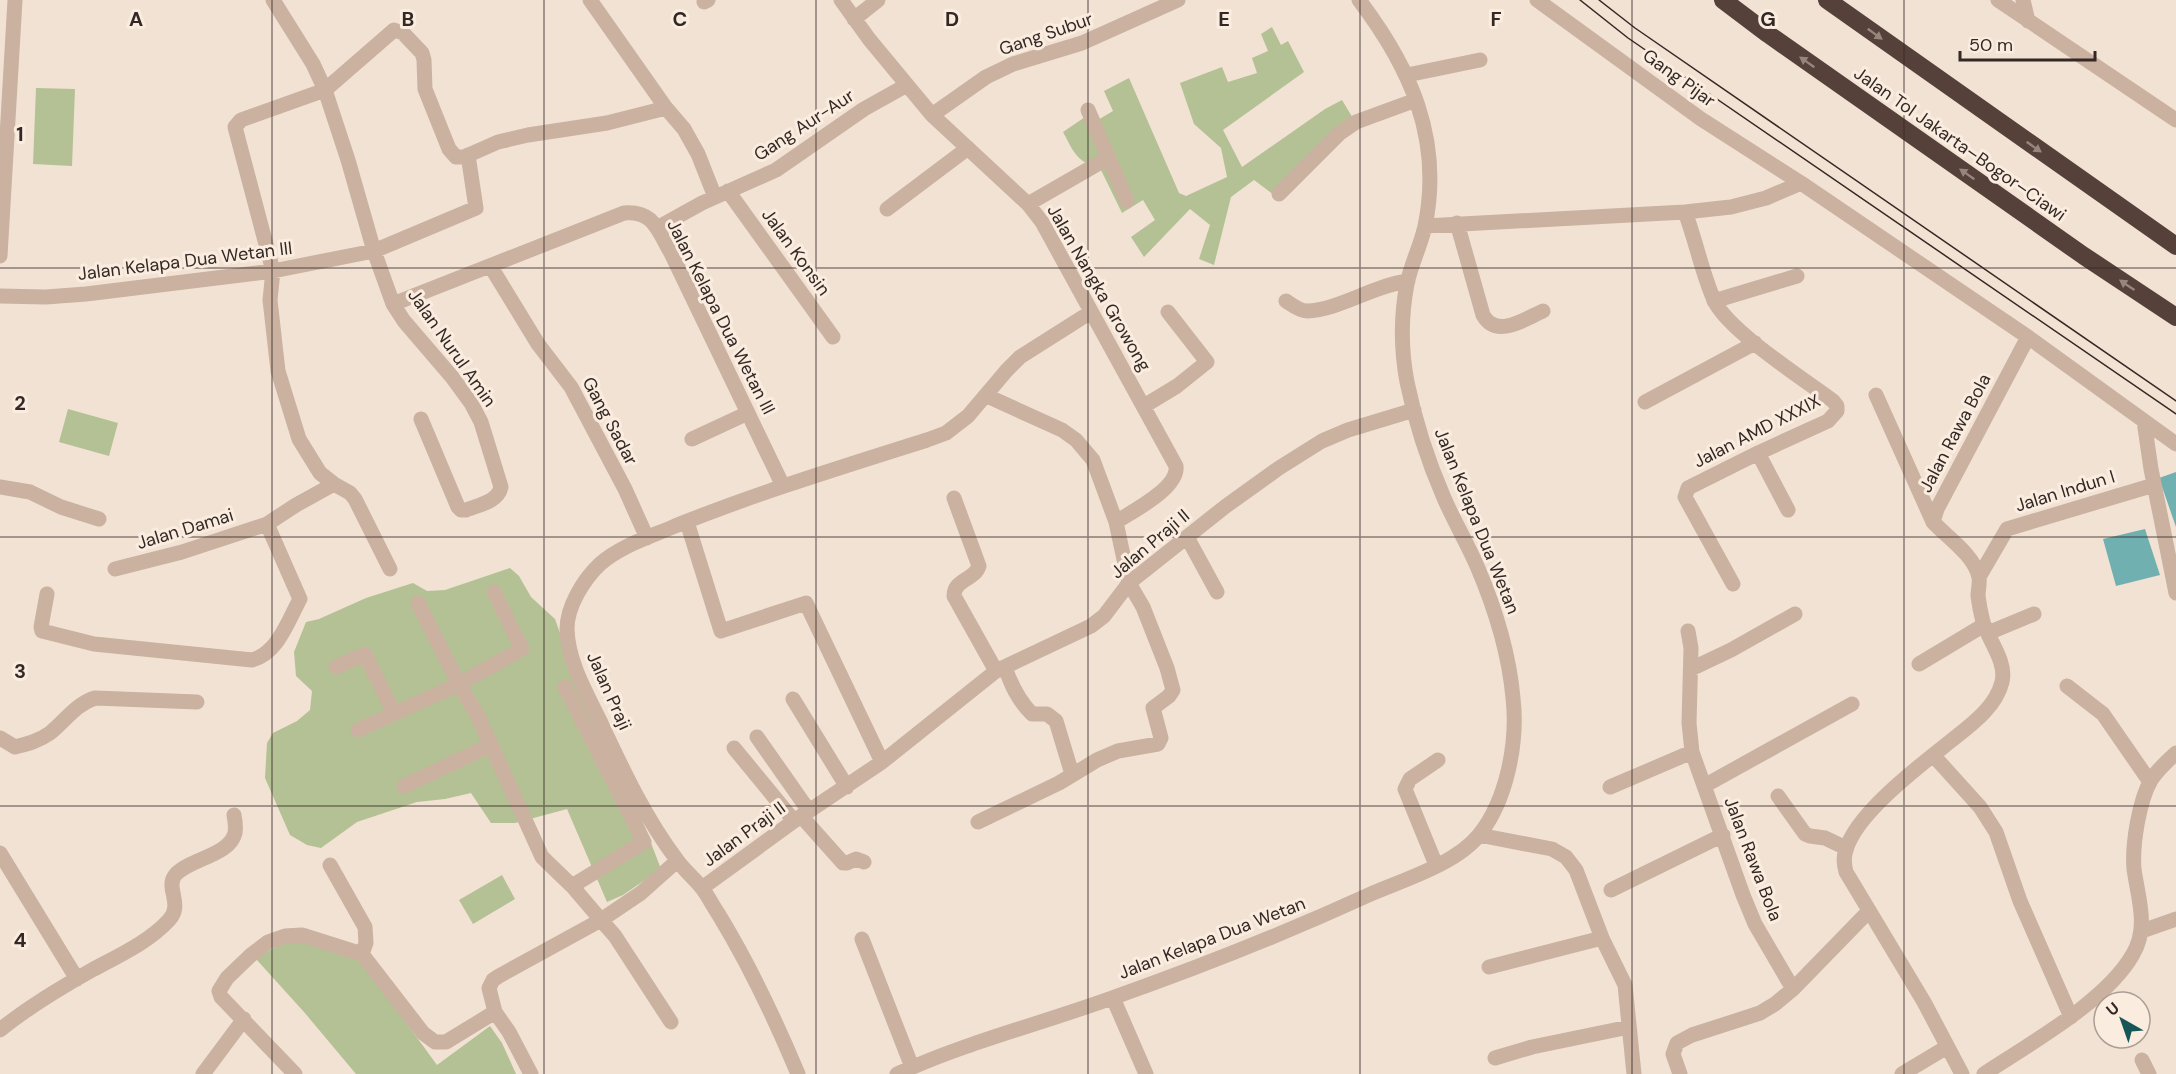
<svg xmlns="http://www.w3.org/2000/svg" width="2176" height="1074" font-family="'DM Sans',sans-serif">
	<rect width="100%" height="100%" fill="#f2e2d4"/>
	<path fill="#b4c194" d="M1272,27L1281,45L1288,41L1304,72L1223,130L1242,167L1325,109L1342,100L1354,120L1274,195L1254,180L1231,197L1214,265L1199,259L1210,225L1190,209L1144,257L1131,237L1155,220L1143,200L1122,213L1101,170C1077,161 1075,155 1063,132L1085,117L1091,124L1113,111L1104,91L1129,78L1179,193L1186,196L1227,177L1221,148L1194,124L1180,83L1222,67L1228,82L1257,73L1252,58L1268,51L1261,34Z
		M36,88L75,89L72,166L33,164Z
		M68,409L118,423L109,456L59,442Z
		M510,568L519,576L531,597L555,619L572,667L641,817L661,869L623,895L607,902L567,809L515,823H491L471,793L445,799L417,802L357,822L321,848L307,845L290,835L265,778L267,743L273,733L297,721L310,710L312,691L296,676L294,652L306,622L319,619L366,598L413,583L427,591L445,590Z
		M502,875L515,899L473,924L459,900Z
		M286,940L310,942L361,961L437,1065L490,1026L502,1043L516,1074H356L304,1012L256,959Z"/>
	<path fill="#71b0b0" d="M2176,472V527L2159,478Z
		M2145,529L2160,575L2116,586L2103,539Z"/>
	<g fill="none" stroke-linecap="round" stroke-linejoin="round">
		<path stroke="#cab1a0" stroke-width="15" d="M273,0L313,64L325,90L348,160L374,251L393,304L404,321L452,377L471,403L481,422L501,487C498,502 478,505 466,510H461L458,507L421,419
			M590,0L666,108L684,129L698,154L715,197
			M841,0L869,39L932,115L1028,204L1042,222L1176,466C1179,488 1133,511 1116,522
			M1537,0L1701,119L1801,183L2028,337L2176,444
			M1998,0L2176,120
			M2023,0L2028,21
			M704,2L708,0
			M854,19L878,0
			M1407,75L1480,60
			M1088,110L1127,201
			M932,115L986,77L1013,64L1082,43L1178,0
			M728,191L833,337
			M1279,194L1340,133L1356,122L1416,100
			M1028,204L1108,158
			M887,209L968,148
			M1685,212C1696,241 1702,273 1714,300C1727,330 1805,380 1833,401L1837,406V411L1828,421L1758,453L1688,488L1685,497L1733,584
			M1457,223L1483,315C1496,339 1525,319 1543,311
			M1425,226L1685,212L1731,207L1766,198L1801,183
			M657,228L702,203L776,170L864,109L907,85
			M0,256L15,0
			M491,267L538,344L571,387L625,489L647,538
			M0,296L46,297L86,294L273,271L374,251L476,208L468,155
			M1286,301C1292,305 1300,311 1307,311C1339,310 1374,285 1408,281
			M1714,301L1797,276
			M393,304L624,213C654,211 657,229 671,253L783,486
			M1876,395L1933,522
			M1645,402L1755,343
			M1144,406L1177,386L1207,362L1168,312
			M2144,421L2151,469L2176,593
			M692,439L748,413
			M1758,453L1788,510
			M0,487L30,492L61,507L99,519
			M954,498L979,566C975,580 954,579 954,596L996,671
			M687,522L721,631L806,603L882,762
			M1187,537L1217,592
			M115,569L182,552L267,524L296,505L334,484
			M390,569L355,499L350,493L334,484L320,473L299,439L278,371L270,300L273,271L235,127L241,120L325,90L394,30L403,33L422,53L424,60L425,89L449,149L456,157H464L498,142L528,135L607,123L666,108
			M1979,577L2007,529L2154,485
			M494,592L522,649L459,684L478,716L542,857L572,886L601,920L641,893L677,861
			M47,594L41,627L42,631L94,644L252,660C278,653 288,621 300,599L267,524
			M1688,631L1691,648L1689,723L1692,752L1743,895L1755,924L1793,989
			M1988,633L2034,614
			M1919,664L1984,625
			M336,667L365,654L394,713
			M1005,667C1011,685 1018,700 1032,714H1047L1056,721L1072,774
			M1691,669L1731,650L1795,614
			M2067,686L2103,714L2150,782
			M565,687L644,842L572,886
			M793,699L847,787
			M358,730L459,684L418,603
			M757,737L809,811
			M0,738L15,747C27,744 39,741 50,733C65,721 76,704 95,698L197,702
			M734,748L794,821
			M1933,755L1980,807L1996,832L2020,901L2071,1017
			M404,786L491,745
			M1704,786L1852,704
			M1610,787L1692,752
			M1778,796L1805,834L1810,836L1825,838L1846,848
			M801,816L843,863H847L856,859L864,862
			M978,822L1059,783L1097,760L1118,751L1158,744L1161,738L1153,708L1169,696L1173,690L1167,668L1143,607L1129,583L1116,522L1093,460L1076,440L1062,430L987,396
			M1479,835L1552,849L1566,857L1576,870L1602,938L1625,985L1634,1074
			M0,853L77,979
			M330,865L365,927L366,943L362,954
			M1436,865L1405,789L1410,779L1438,760
			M702,888L794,821L882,762L996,671L1091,626L1104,616L1129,583L1226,506L1279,468L1322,441L1348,430L1414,410
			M1611,890L1723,835
			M2142,931L2176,919
			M862,939L912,1067
			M1489,967L1602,938
			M1113,998L1146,1074
			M0,1030C28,1007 60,988 92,970C118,956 149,942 169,920C184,904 164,887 176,874C190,859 230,855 235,833C236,827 235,820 234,815
			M1495,1058L1532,1047L1629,1027
			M2142,1060L2149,1074
			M203,1074L244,1019
			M295,1074L221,997L219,991L227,978L251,955L268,942L285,936L302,935L362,954L423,1033L435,1042H446L495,1012
			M531,1074L509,1032L495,1012L489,988L493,980L499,976L601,920L615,936L671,1022
			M798,1074C775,1019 750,966 719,915C713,906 708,896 702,888C694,878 684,870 677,860C645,818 622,768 600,721C586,692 568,662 567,629C567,606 584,579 600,564C620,546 650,537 675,526C757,493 842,467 927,440L946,433L968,416L1007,370L1020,357L1091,312
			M897,1074C967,1042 1040,1024 1112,998C1200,967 1288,932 1373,893C1406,879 1457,863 1479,835C1507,800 1518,742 1513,698C1509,653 1495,608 1477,566C1467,543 1454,521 1444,498C1428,461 1415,421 1407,382C1401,350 1401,315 1407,284C1411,264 1421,245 1425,226C1443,139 1410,67 1359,0
			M1680,1074L1673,1054L1677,1043L1692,1035L1760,1013L1775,1004L1793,989L1869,911
			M1902,1074L1947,1047
			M1962,1074L1924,1002L1846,872C1844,864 1843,858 1846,850C1856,813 1922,764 1952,740C1971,725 1996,707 2002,682C2007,662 1989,641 1983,622C1981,614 1979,604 1978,596C1978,590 1980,583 1979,577C1974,555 1948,538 1933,522L1937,509L2028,337
			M1984,1074C2029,1044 2107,1001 2133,954C2149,927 2138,898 2134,869C2132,845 2139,801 2151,780C2158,769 2167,761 2176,753"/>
		<path stroke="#55413a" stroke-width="18" d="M1723,0L1768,34L2084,256L2176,317
			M1827,0L2176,246"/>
		<path stroke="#332824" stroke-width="1.5" d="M1580,0L1628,38L2176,414
			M1599,0L1635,28L2176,401"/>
	</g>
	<defs><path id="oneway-solid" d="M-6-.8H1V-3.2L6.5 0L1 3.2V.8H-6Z" transform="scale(1.5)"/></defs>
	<g fill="#97867c">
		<use href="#oneway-solid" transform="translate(1875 34) rotate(36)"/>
		<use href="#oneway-solid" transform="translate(1807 62) rotate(-145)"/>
		<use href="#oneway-solid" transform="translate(2034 147) rotate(35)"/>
		<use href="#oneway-solid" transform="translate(1967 174) rotate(-145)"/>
		<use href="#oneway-solid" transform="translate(2127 285) rotate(-146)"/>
	</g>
	<path fill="none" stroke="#332824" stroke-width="1.5" stroke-opacity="0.55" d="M272,0V1074M544,0V1074M816,0V1074M1088,0V1074M1360,0V1074M1632,0V1074M1904,0V1074M0,268H2176M0,537H2176M0,806H2176"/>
	<g text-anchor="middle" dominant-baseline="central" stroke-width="6" stroke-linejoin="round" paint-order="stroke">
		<g font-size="18" fill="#332824" stroke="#faede0">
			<text transform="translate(1046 34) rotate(-19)">Gang Subur</text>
			<text transform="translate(1679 78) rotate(36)">Gang Pijar</text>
			<text transform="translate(804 125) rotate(-33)">Gang Aur-Aur</text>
			<text transform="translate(1960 144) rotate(35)">Jalan Tol Jakarta–Bogor–Ciawi</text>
			<text transform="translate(796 252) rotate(54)">Jalan Konsin</text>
			<text transform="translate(185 261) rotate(-7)">Jalan Kelapa Dua Wetan III</text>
			<text transform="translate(1099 288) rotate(60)">Jalan Nangka Growong</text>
			<text transform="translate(721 317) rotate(63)">Jalan Kelapa Dua Wetan III</text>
			<text transform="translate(452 348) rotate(55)">Jalan Nurul Amin</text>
			<text transform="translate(610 421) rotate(62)">Gang Sadar</text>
			<text transform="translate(1757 431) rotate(-27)">Jalan AMD XXXIX</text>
			<text transform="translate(1955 433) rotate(-62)">Jalan Rawa Bola</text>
			<text transform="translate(2065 491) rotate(-17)">Jalan Indun I</text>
			<text transform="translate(1477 521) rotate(68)">Jalan Kelapa Dua Wetan</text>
			<text transform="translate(185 529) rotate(-17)">Jalan Damai</text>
			<text transform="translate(1150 544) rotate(-40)">Jalan Praji II</text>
			<text transform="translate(609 691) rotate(66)">Jalan Praji</text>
			<text transform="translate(744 834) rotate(-36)">Jalan Praji II</text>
			<text transform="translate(1753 859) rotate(69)">Jalan Rawa Bola</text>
			<text transform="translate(1212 938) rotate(-21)">Jalan Kelapa Dua Wetan</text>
		</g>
	</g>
	<g font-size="20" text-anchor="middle" font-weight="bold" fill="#332824" stroke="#faede0" stroke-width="6" stroke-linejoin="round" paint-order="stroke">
		<text x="136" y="26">A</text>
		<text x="408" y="26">B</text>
		<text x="680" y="26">C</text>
		<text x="952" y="26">D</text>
		<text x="1224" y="26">E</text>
		<text x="1496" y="26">F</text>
		<text x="1768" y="26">G</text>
		<text x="20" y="141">1</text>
		<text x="20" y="410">2</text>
		<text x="20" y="678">3</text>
		<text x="20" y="947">4</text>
	</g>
	<g transform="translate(2122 1020) rotate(320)"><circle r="28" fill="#faede0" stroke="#aa9e95" stroke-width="1.5"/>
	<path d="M0-4.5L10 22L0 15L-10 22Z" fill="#175657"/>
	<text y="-9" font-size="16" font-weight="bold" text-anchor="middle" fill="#332824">U</text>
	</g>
	<path d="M1960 51v9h135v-9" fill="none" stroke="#332824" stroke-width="3"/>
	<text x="1969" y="51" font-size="18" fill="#332824" stroke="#faede0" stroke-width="4.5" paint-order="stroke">50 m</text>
</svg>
